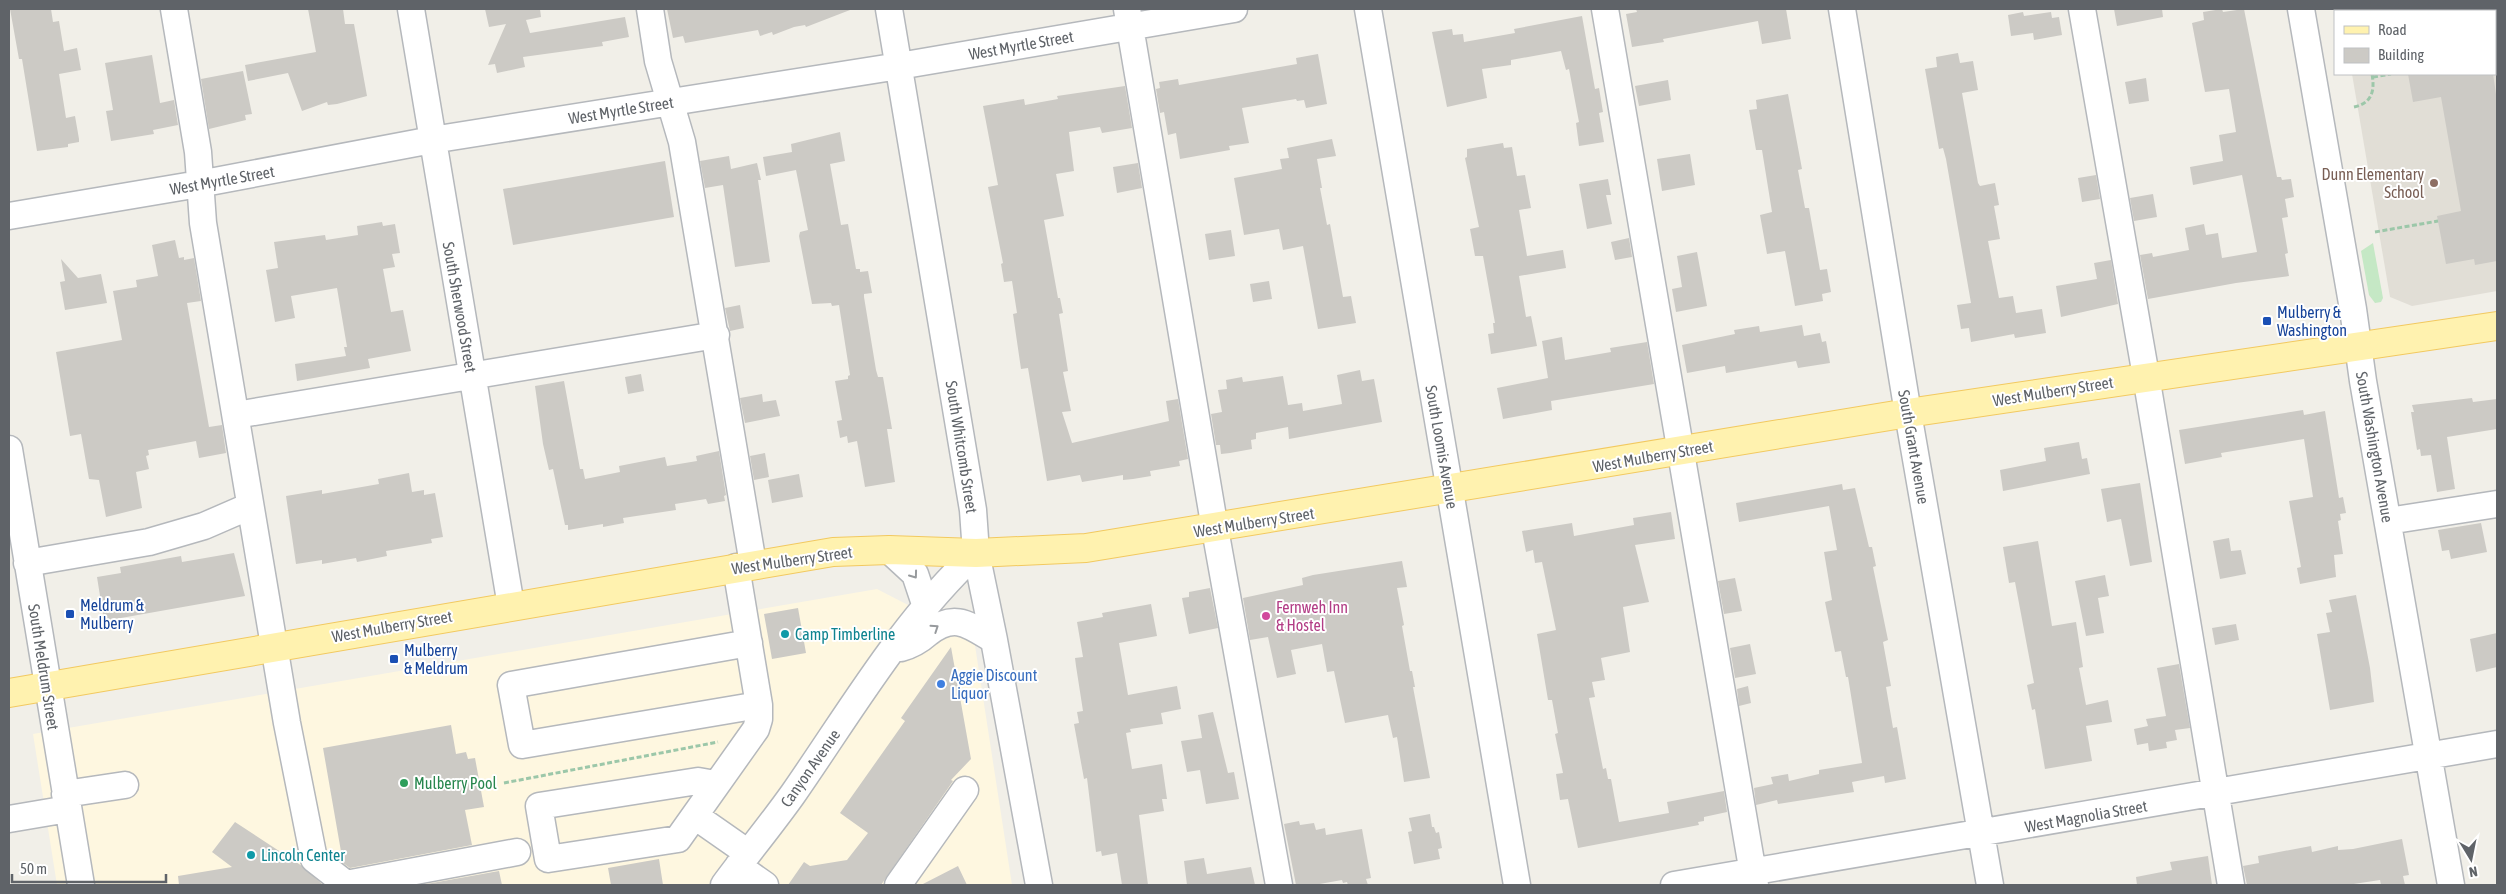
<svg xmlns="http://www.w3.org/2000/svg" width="2506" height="894" font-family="'Asap Condensed',sans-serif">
	<rect width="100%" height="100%" fill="#f1efe8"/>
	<path fill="#fef7e0" d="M877,589L974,639L1012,885H57L33,734Z"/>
	<path fill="#e1ded6" d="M2341,9H2497V291L2412,306L2390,297L2352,74H2495V11H2342Z"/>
	<path fill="#c5e8c5" d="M2373,243L2383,298L2381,302L2375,303L2369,295L2361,251Z"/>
	<path fill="#cccac5" d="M10,9H51L53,22L59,21L64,51L77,48L81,70L59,74L66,118L75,116L79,139V142L68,144V147L37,151L22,59H19Z
		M308,9H343L345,24H354L367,96L337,104L328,105L327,102L302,111L288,73L248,81L245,65L316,52Z
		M485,9H540L541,17L526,20L530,33L625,17L629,37L602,42L603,46L523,57L525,67L497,73L495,64L488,65L506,24L489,27Z
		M667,9H850V10L806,27L805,25L794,27L773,35L772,32L760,36L758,30L685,43L683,36L673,38Z
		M1636,9H1786L1791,39L1762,44L1758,21L1663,39L1664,42L1632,47L1626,14L1637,12Z
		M2114,9H2162L2163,17L2117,26Z
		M2222,9L2223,12L2244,9L2277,177H2281L2282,180L2291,179L2294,197L2285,199L2288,217L2282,218L2288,253L2285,254L2289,276L2236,283L2148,299L2140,255L2152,253L2153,257L2189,250L2185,228L2204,224L2206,235L2218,233L2222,258L2257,252L2242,175L2193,185L2190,167L2223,161L2219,135L2236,132L2229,89L2205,92L2192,23L2204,20L2203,12Z
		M2023,12L2024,16L2051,12L2052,18L2059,17L2062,35L2034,40L2033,33L2011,36L2008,15Z
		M1582,16L1595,89L1599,88L1603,112L1599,113L1604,142L1579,146L1576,123L1579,122L1569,69L1566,70L1561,51L1511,60V65L1482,69L1487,98L1447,107L1432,32L1452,29L1453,35L1463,34L1464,42L1515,33L1514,29Z
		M1958,53L1960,63L1973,61L1978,90L1962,93L1978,183L1980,186L1995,183L1999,205L1994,206L2000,239L1988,241L1999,298L2013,296L2016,313L2042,309L2046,333L2015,338L2014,334L1971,342L1969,328L1961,329L1957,305L1971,303L1946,159L1943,148L1939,149L1925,69L1937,67L1936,57Z
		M1318,54L1327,104L1306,108L1304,100L1297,101L1296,99L1242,108L1249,143L1229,146L1230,150L1180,159L1176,133L1168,135L1164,112L1160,113L1156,89L1160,88L1159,82L1178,79L1179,85L1297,64L1296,58Z
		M152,55L160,103L174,100L178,125L153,130L154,134L111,141L106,111L113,110L105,63Z
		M243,71L252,114L245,115L246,120L209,129L201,79Z
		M2408,74H2493L2497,101V261L2475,265L2474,259L2446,264L2437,216L2461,211L2441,97L2413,102Z
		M2146,78L2149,101L2129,104L2125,82Z
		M1668,80L1671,100L1639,106L1635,86Z
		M1125,86L1132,128L1102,133L1100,127L1069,132L1074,171L1056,174L1064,216L1044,220L1058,298H1060L1063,313L1059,314L1068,371L1063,372L1071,411L1062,412L1072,443L1169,421L1166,401L1178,399L1188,459L1179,461L1180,466L1150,471L1151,476L1133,479L1123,480V475L1082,482L1080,475L1047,481L1028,368L1021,369L1013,314L1017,313L1012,281L1004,282L1001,264L1003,263L988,187L998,185L983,106L1024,99L1025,105L1058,99L1057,96Z
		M1788,94L1802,169L1798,170L1805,208H1809L1820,270L1827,269L1831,292L1822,294L1823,301L1795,306L1785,251L1767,254L1760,215L1772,212L1762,150H1756L1749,110L1757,109L1756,100Z
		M840,132L845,161L830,164L841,225L848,224L856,269H860V272L868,271L872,293L864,294V297L876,370L878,377H883L892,429H887L895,482L865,487L857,441L848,443L847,436L840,438L837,421L842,420L835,381L848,379V376L850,375L839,305L832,306L831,303L812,304L799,236L800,232L808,230L796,170L766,176L763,157L792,152L791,144Z
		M1332,139L1336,156L1317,159L1322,188H1320L1327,225L1330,224L1343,297L1351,296L1356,323L1318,329L1303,246L1283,250L1279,229L1244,235L1234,178L1282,169L1280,159L1289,158L1287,148Z
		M1503,143L1504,148L1512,147L1517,176L1525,175L1531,208L1519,210L1527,256L1563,250L1566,268L1519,276L1526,317L1531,316L1537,346L1491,354L1488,334L1494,333L1493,323H1495L1483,256H1475L1470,229L1479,227L1465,158L1467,157V149Z
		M1690,154L1695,185L1662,191L1657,159Z
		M729,156L731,169L757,163L761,180H758L770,262L735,267L723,185L705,188L700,161Z
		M665,161L674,217L513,245L503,189Z
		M1138,163L1142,188L1117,193L1113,167Z
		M2096,175L2100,199L2082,202L2078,178Z
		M1608,179L1611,195H1606L1612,224L1587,229L1579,184Z
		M2153,194L2157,217L2134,221L2130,198Z
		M382,222L383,226L395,224L400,253L392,254L395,267L383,269L391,312L403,310L411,351L368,359L370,368L297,381L295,364L346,356L344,347H347L337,288L291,296L295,318L275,322L266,270L278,268L274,242L325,235L326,240L358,235L357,226Z
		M1231,230L1235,256L1209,260L1205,234Z
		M1629,238L1632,257L1615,260L1611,242Z
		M175,240L179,258L184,257V260L194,258L201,301L187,303L209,427L222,425L226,453L199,458L196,441L148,450L149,455L146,456L149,469L136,472L142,508L106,517L99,480L89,479L81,434L70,436L56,352L122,340L113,291L137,287L136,280L158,276L152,245Z
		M1697,252L1707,306L1676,312L1672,289L1682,287L1677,256Z
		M61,259L78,278L101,274L107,303L65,310L60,282L65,281Z
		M2111,260L2118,304L2061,317L2056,286L2097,279L2094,263Z
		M1269,281L1272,299L1253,302L1250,284Z
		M740,305L744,328L730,331L725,308Z
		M1802,325L1804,336L1820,333L1822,342L1826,341L1830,363L1798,368L1796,361L1726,373L1725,366L1687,373L1682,345L1735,334L1734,330L1759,326L1760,332Z
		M1562,337L1565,360L1611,352L1610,348L1647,342L1654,384L1551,401L1552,410L1503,419L1497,388L1548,378L1542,341Z
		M1360,370L1362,381L1374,379L1382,422L1289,439L1288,427L1256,433V439L1251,440L1252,449L1230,453L1221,454L1220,445H1216L1211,414L1222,412L1218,390L1227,389L1226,380L1242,377L1243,382L1283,376L1288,405L1302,403L1303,411L1342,404L1337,375Z
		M641,374L644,391L628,394L625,377Z
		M564,381L580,469H583L585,479L620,472L619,466L665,457L667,466L697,461L696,456L719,451L726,495L724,496L725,501L708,504L706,499L675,504L676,510L623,518L624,523L603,527V524L568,530V525H565L553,469L549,470L543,444L535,386Z
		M762,394L763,402L776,400L780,416L745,423L740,398Z
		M2472,398L2473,402L2497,399V429L2447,437L2455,489L2437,492L2431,455L2421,456L2420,449L2417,450L2411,412H2414L2412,405Z
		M2303,410L2304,415L2325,411L2339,498L2343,497L2346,513L2340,514L2341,520L2338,521L2343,554L2334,555L2336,577L2300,584L2297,568L2301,567L2289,501L2313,497L2304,439L2221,453L2222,457L2185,464L2179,430Z
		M2079,442L2082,459L2087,458L2090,474L2003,491L2000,470L2046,461L2044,448Z
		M765,453L769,477L754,480L750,456Z
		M409,473L412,492L424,490V495L435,493L443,537L431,539L432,543L386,551L387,556L357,562L356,558L322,564V560L296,564L286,496L322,490V494L379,484L378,479Z
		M799,474L803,497L772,503L768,480Z
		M2140,483L2152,562L2130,566L2121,519L2107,522L2101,489Z
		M1842,484L1843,490L1855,488L1869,547H1872L1876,566L1873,567L1888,640L1883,642L1891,686L1886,687L1893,728L1897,727L1906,779L1885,783L1884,776L1852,782L1854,792L1778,804L1777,800L1756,805L1754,788L1773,784L1771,777L1788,774L1789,781L1819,774V770L1862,763L1848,677H1846L1841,651L1835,652L1825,602L1832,600L1824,552L1837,550L1829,506L1739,522L1736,503Z
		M1671,512L1675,539L1635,545L1649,602L1623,607L1630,652L1601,658L1605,680L1592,682L1595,697L1589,698L1603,769L1606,768L1608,779H1611L1619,822L1669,813L1667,802L1724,791L1727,812L1704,817V821L1698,822L1699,825L1578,848L1568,799L1560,800L1556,774L1563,773L1555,734L1558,733L1552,700H1548L1537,634L1556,630L1542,562L1535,563L1533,550L1526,552L1522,531L1572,523L1574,536L1634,525L1633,518Z
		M2481,523L2487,552L2451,559L2449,550L2442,551L2438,530Z
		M2229,538L2231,551L2241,550L2246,574L2220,579L2213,541Z
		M2038,541L2052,626L2076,622L2083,667L2079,668L2086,705L2108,700L2112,722L2086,726L2092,761L2045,769L2035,709L2032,710L2027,685L2034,683L2015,582L2009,583L2003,547Z
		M234,553L245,596L104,621L97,577L121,573L120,567L181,556L182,562Z
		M1402,561L1407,587L1397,588L1404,625L1402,626L1410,671H1412L1415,687H1413L1430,778L1404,782L1397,737L1393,738L1388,715L1345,723L1334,671L1327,672L1322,644L1291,650L1296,674L1277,678L1268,637L1250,640L1243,598L1303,585L1302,578L1313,575Z
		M2105,575L2109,596L2098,598L2104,633L2086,636L2075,581Z
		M1735,578L1742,611L1724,614L1718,581Z
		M1210,588L1218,628L1189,634L1182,598L1189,597V592Z
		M2356,595L2370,668L2374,702L2330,710L2317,634L2330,632L2326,613L2332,612L2329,600Z
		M1151,604L1157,636L1119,643L1128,695L1177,686L1181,709L1161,713L1163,724L1130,729L1131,732L1126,733L1132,769L1162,764L1167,799H1162L1164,811L1139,815L1148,885H1122L1117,853L1102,856L1101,851L1096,852L1087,778L1084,779L1074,724L1079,723L1077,712L1083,711L1076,666L1075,658L1083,657L1077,622L1103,617L1102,613Z
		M798,608L806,653L772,659L764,614Z
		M2236,624L2239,640L2215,645L2212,628Z
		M2497,633V667L2476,672L2470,639Z
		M1750,644L1756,674L1735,678L1730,648Z
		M951,647L971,759L951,780L953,781L881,885H788L804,862L810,866L847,860L868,833L840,813L905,721L901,718Z
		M2179,664L2190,728L2175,730L2177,740L2166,742L2167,748L2149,751L2148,743L2137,745L2134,729L2148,726L2146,719L2166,716L2157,668Z
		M1748,686L1751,703L1739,706L1737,689Z
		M1213,712L1228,773L1234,772L1239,799L1206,804L1200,770L1187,772L1181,741L1202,738L1198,715Z
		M451,725L456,754L466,752L468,759L475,758L484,807L465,810L472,845L350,868L343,863L323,748Z
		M1430,814L1432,827H1434L1436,833L1439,832L1442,848L1438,849L1440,859L1414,864L1408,832L1412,831L1409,818Z
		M1299,821L1300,825L1314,823L1316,830L1325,828L1326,835L1362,829L1371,878L1366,879L1368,885H1348L1347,882L1343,883L1342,880L1314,885H1296L1284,824Z
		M235,822L302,866L323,885H179L178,876L232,867L212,852Z
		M2402,839L2409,875L2403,876L2405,885H2381L2380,880L2347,885H2247L2243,866L2259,863L2258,856L2311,846L2312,852L2338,846V850L2353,849Z
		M2208,856L2212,885H2137L2136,877L2172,870L2170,862Z
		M1204,858L1207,874L1251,867L1255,885H1187L1184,861Z
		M659,859L663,885H611L608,868Z
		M958,866L967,885H921Z
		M499,871L502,885H421Z"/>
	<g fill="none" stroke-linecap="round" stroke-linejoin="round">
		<defs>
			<path id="minor" d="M174,9L198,152L203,223L287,723L314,859L346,884L517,852
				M411,9L511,606
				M650,9L658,61L682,142L753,564
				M889,9L973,510L976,553L994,640L1039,885
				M1127,9L1215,529L1279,885
				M1368,9L1517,885
				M1605,9L1755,885
				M1842,9L1908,413L1990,885
				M2082,9L2146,376L2231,885
				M2301,9L2353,309L2363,381L2451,885
				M9,216L199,184L432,140L899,66L1234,9
				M236,415L716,335
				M9,449L81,885
				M2388,521L2497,504
				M889,550L915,574L926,607
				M27,563L149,542L204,526L250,506
				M749,643L511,685L522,745L759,705
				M901,648C912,645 919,641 928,633C955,612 969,625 994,640
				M715,784L698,781L539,806L548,859L678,839L756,729L759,719V705L736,567
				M65,794L125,785
				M695,816L748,853
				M9,819L68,809
				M738,866L765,885
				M724,885C746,855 771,825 793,794C850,712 902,622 976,553
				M898,885L965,790
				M1674,885L2497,744"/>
			<path id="major" d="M9,693L833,552L889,550L976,553L1086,548L1908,413L2497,326"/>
		</defs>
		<use href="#minor" stroke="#b5b8bc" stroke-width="29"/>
		<use href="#major" stroke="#f2c960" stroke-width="30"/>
		<path stroke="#9cc7a9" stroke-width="3" stroke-dasharray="5 2.5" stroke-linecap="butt" d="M2434,9V11
			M2373,77L2391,74
			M2354,107C2372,103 2375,91 2372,74
			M2375,232L2438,221
			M504,783L718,742"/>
		<use href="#minor" stroke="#fff" stroke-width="26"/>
		<use href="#major" stroke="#fff2af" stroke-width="28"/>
	</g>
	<defs><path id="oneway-chevron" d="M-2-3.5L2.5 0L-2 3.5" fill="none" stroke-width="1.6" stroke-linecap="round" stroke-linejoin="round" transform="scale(1.25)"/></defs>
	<g stroke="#979a9d">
		<use href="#oneway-chevron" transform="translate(914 575) rotate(54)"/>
		<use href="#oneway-chevron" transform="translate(935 628) rotate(-34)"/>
	</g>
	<circle fill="#8d6e63" stroke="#fff" stroke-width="2" cx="2434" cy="183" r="5"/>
	<g fill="#1a4fb4" stroke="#fff" stroke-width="2">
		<rect x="2262" y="316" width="10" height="10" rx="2.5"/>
		<rect x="65" y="609" width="10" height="10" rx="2.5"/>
		<rect x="389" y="654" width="10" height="10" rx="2.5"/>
	</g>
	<circle fill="#d1479c" stroke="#fff" stroke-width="2" cx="1266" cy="616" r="5"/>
	<g fill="#0f9aa8" stroke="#fff" stroke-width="2">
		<circle cx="785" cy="634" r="5"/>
		<circle cx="251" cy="855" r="5"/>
	</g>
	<circle fill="#3f7fe0" stroke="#fff" stroke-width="2" cx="941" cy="684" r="5"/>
	<circle fill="#2e9e5b" stroke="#fff" stroke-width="2" cx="404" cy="783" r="5"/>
	<g text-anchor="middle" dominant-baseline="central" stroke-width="4" stroke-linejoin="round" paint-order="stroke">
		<g font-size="16" fill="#5f6368" stroke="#fff">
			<text transform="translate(1021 45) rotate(-10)">West Myrtle Street</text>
			<text transform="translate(621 110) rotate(-9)">West Myrtle Street</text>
			<text transform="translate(222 180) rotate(-10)">West Myrtle Street</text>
			<text transform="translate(460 307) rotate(80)">South Sherwood Street</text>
			<text transform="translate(2053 391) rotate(-9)">West Mulberry Street</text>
			<text transform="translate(962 447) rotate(81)">South Whitcomb Street</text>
			<text transform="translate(1442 447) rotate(80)">South Loomis Avenue</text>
			<text transform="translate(1914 447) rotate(80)">South Grant Avenue</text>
			<text transform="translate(2375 447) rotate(80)">South Washington Avenue</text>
			<text transform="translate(1653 456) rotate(-10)">West Mulberry Street</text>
			<text transform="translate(1254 522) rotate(-9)">West Mulberry Street</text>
			<text transform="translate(792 560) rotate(-8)">West Mulberry Street</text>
			<text transform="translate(392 626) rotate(-10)">West Mulberry Street</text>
			<text transform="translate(44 667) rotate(81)">South Meldrum Street</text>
			<text transform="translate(810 768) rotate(-55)">Canyon Avenue</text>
			<text transform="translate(2086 816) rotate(-10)">West Magnolia Street</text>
		</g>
		<g font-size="16" fill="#785e54" stroke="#fff" text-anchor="end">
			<text x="2424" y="174">Dunn Elementary<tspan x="2424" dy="18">School</tspan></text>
		</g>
		<g font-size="16" fill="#164399" stroke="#fff" text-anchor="start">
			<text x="2277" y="312">Mulberry &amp;<tspan x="2277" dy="18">Washington</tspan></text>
			<text x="80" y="605">Meldrum &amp;<tspan x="80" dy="18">Mulberry</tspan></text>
			<text x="404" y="650">Mulberry<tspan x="404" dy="18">&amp; Meldrum</tspan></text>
		</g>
		<g font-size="16" fill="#b23c85" stroke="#fff" text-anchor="start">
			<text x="1276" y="607">Fernweh Inn<tspan x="1276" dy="18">&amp; Hostel</tspan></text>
		</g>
		<g font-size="16" fill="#0d838f" stroke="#fff" text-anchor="start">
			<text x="795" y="634">Camp Timberline</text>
			<text x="261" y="855">Lincoln Center</text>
		</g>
		<g font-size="16" fill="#366cbe" stroke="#fff" text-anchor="start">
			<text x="951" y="675">Aggie Discount<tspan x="951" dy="18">Liquor</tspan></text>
		</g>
		<g font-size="16" fill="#27864d" stroke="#fff" text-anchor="start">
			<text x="414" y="783">Mulberry Pool</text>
		</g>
	</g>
	<rect width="2506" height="894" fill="none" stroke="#5f6368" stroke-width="20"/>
	<rect x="2334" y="10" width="162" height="65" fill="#ffffff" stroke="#bfc1c3"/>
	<rect x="2344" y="26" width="25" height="8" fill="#fff2af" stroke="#bfc1c3"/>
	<text x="2378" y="35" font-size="15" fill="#5f6368">Road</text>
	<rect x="2344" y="48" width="25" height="15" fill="#cccac5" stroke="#bfc1c3"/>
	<text x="2378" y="60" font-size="15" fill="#5f6368">Building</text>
	<g transform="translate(2471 859) rotate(170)" stroke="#ffffff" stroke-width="4" paint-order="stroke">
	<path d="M0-4L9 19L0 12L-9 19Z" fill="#5f6368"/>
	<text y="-8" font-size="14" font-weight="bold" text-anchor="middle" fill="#5f6368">N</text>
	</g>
	<path d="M12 874v8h154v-8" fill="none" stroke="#5f6368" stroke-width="2.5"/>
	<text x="20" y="874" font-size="15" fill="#5f6368" stroke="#ffffff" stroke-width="4" paint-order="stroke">50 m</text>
</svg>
